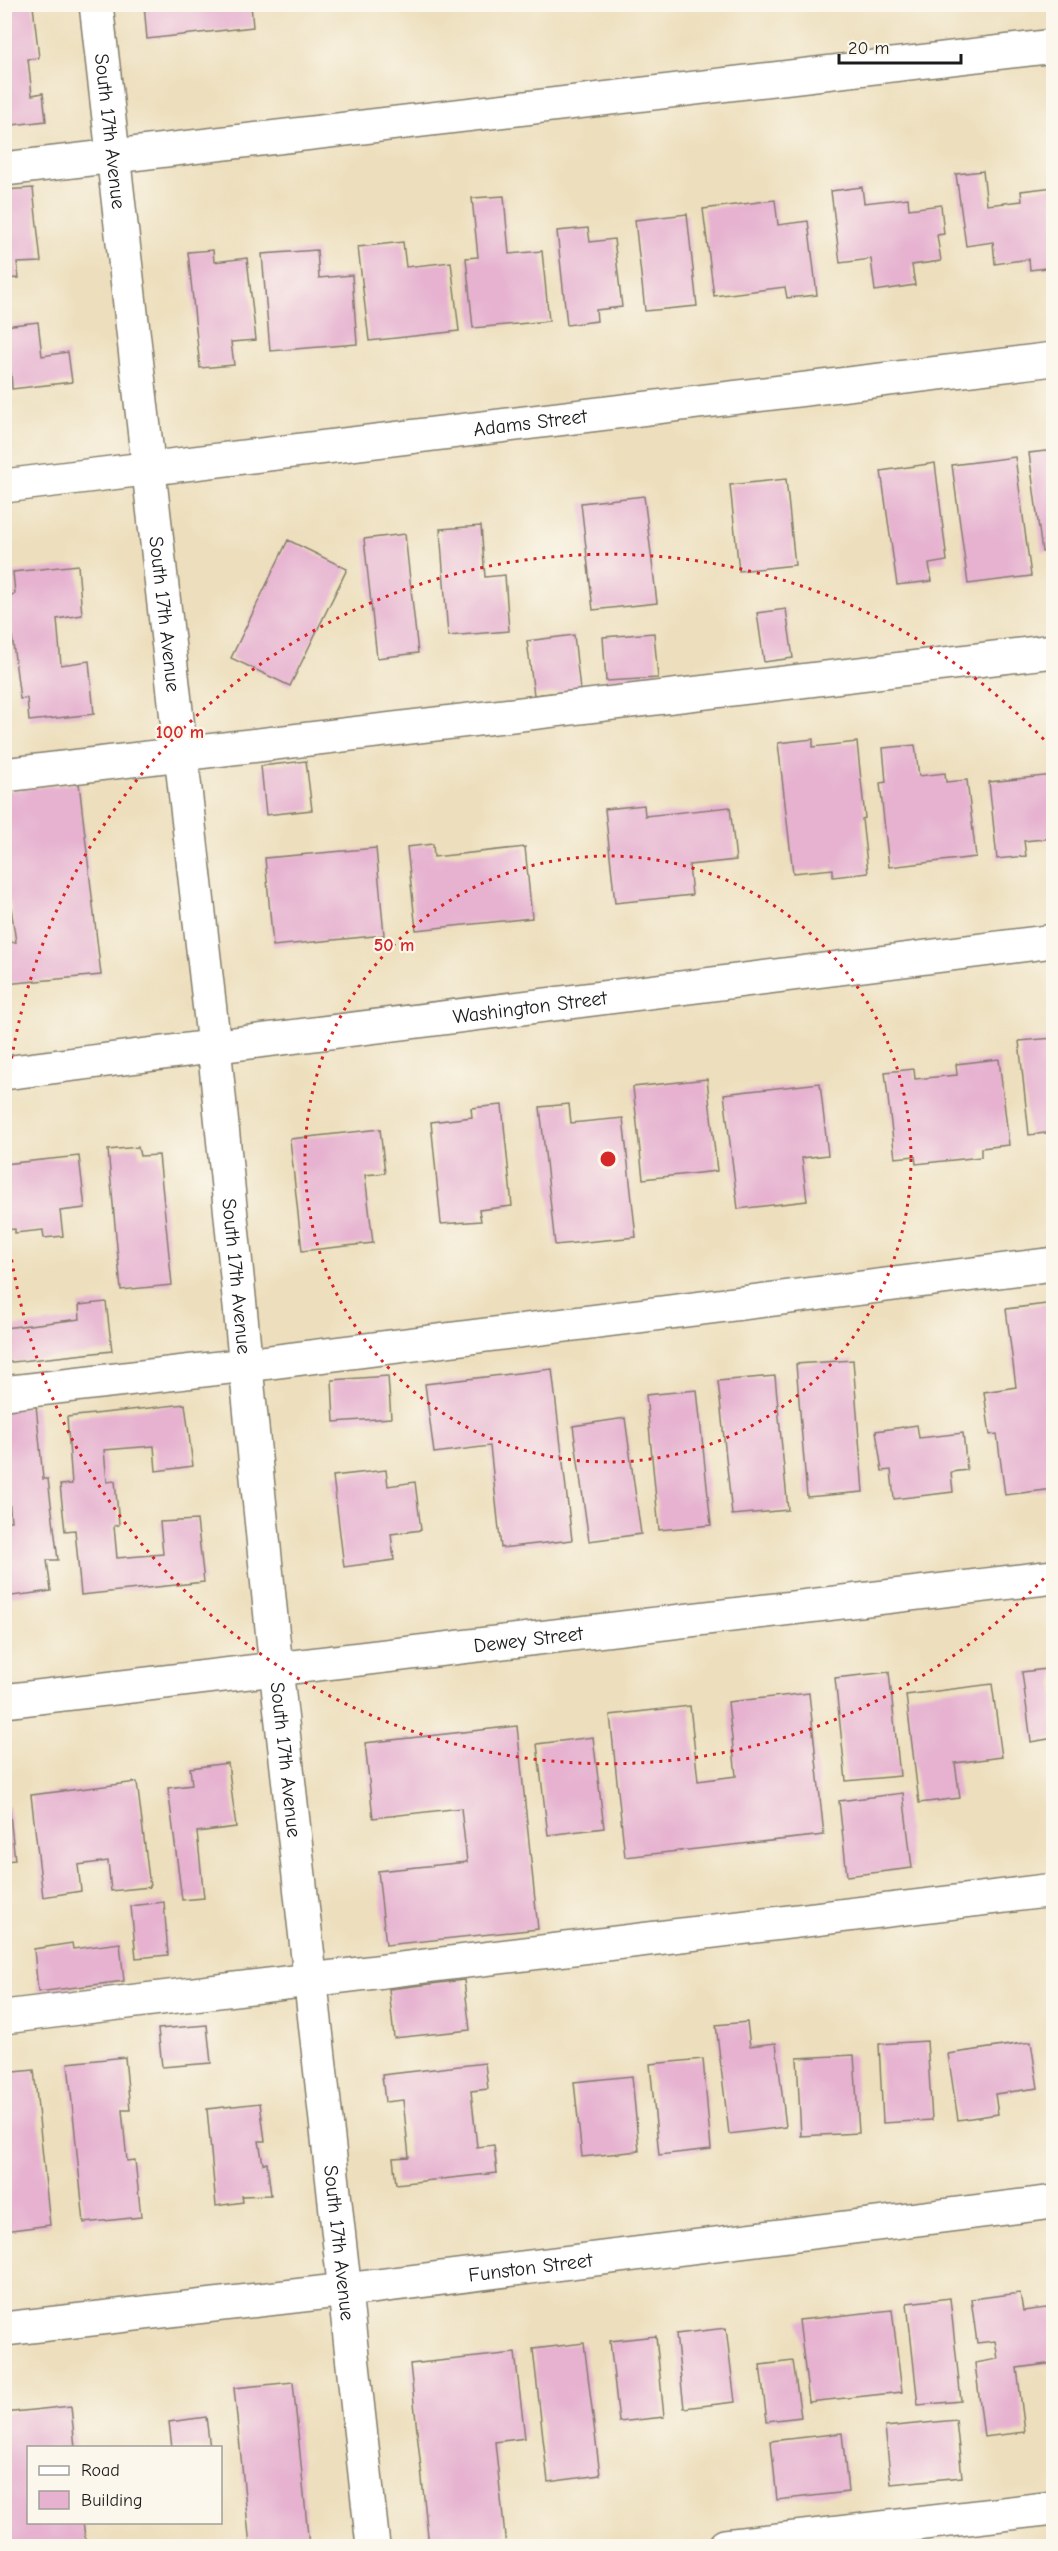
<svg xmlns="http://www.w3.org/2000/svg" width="1058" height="2551" font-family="'Comic Neue',sans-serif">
	<rect width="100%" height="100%" fill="#fbf7ec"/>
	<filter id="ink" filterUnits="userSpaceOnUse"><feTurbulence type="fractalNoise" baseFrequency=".0167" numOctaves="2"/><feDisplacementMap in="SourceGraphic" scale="12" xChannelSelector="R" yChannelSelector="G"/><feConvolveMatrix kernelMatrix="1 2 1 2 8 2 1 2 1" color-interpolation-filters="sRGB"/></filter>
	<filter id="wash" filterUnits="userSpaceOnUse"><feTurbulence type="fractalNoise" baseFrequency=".008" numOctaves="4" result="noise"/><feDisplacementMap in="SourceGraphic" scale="24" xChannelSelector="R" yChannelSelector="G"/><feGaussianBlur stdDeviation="1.35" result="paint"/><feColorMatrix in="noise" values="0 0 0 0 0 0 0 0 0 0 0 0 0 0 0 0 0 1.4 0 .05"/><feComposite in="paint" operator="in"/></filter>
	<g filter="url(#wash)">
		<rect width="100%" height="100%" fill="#eddfbd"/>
		<g id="blocks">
			<path fill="#e6b2d0" d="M4,4L33,6L39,58L28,59L32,95L43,93L46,121L4,126Z
				M144,4H251L253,27L147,39Z
				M983,171L987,205L1022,201L1021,191L1054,187V267L1030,270L1029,259L995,264L993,242L966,246L956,174Z
				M862,187L864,203L908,198L909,209L941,205L944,234L937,235L941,261L912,265L915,285L875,291L871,259L840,263L831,191Z
				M33,188L41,262L17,263L19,278L4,279V190Z
				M504,196L509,254L542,251L549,321L473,328L466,258L478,257L472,198Z
				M775,200L778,225L808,221L817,295L787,298L785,287L714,296L703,209Z
				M687,214L697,306L645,311L635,220Z
				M588,228L590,242L614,239L622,307L596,310L597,321L567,325L557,231Z
				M403,242L406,267L451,262L459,331L369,341L358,247Z
				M213,250L214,262L247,258L256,340L231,342L234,365L200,368L188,252Z
				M317,250L319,278L352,275L357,344L270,351L262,254Z
				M38,322L42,356L68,352L72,382L12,389L11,373L4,374V326Z
				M1054,450V550L1042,552L1029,453Z
				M1015,457L1031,576L968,584L952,465Z
				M935,463L947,561L929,564L932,581L897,585L881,471Z
				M786,479L795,565L739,571L730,485Z
				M644,496L657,603L593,610L581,503Z
				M481,526L485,577L505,575L509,631L448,636L440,529Z
				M405,534L418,653L377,658L364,539Z
				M288,540L347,569L290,686L231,658Z
				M78,565L82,615L57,619L61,665L89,661L94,714L29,721L27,698L20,699L7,596L15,594L13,572Z
				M786,609L793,658L764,662L757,613Z
				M654,633L658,678L606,681L603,637Z
				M574,635L580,690L534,695L527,641Z
				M813,739V747L857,742L865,818L862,819L868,873L833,877V869L793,873L778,743Z
				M915,745L919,776L945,773L946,782L967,780L976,857L889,867L880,783L886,782L883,748Z
				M306,761L312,810L266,815L261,766Z
				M1054,775V838L1024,841L1026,856L997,859L989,782Z
				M79,783L101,975L5,984L4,943L16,942L10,901H4V870H8L4,846V791Z
				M644,805L645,816L730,807L736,860L689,865L692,895L615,903L605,809Z
				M433,844L434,857L525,847L532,918L416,930L407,847Z
				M376,848L384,935L273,946L265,858Z
				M1054,1038V1132L1029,1135L1019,1041Z
				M999,1059L1009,1145L981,1148V1157L916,1164L915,1156L895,1158L885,1072L914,1069L915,1079L957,1075L956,1064Z
				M707,1079L717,1171L643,1179L633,1087Z
				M820,1083L828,1155L802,1158L807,1201L738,1209L724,1094Z
				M569,1104L571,1123L623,1118L636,1237L555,1245L540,1107Z
				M502,1105L512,1206L479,1210L481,1221L441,1224L431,1122L472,1117L471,1108Z
				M380,1129L385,1173L365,1175L373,1243L302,1251L290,1139Z
				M138,1147L140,1156L159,1155L172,1285L121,1290L108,1150Z
				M79,1156L85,1208L60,1211L63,1236L44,1238L43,1230L15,1233V1229L4,1230V1164Z
				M106,1302L112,1351L4,1363V1328L80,1319L79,1305Z
				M1054,1303V1489L1005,1495L997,1434L990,1435L984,1392L1016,1387L1006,1309Z
				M853,1360L863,1492L807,1497L796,1364Z
				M552,1369L572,1540L501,1548L490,1446L434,1453L425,1384Z
				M388,1376L391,1418L334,1422L332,1380Z
				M775,1376L788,1510L732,1515L718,1381Z
				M697,1390L711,1525L659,1530L646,1395Z
				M185,1404L193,1466L156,1471L154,1446L104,1450L107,1482L115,1481L119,1525L114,1526L117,1558L163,1554L160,1522L197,1520L204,1582L81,1595L75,1530L65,1531L60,1485L72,1484L67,1417Z
				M36,1405L43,1479H48L58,1560H47L51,1591L4,1597V1521H11L4,1445V1408Z
				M625,1418L641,1534L589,1541L573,1426Z
				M917,1425L919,1438L963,1433L967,1470L951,1472L953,1492L894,1499L891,1470L882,1471L876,1431Z
				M386,1470L388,1486L415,1482L421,1530L391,1534L394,1560L344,1567L333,1476Z
				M1054,1668V1738L1031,1742L1022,1672Z
				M889,1672L900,1776L846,1781L835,1678Z
				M992,1684L1002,1757L955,1763L960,1798L919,1803L906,1695Z
				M809,1693L824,1835L625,1857L610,1715L690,1706L698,1781L736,1776L728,1702Z
				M517,1726L538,1929L386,1945L378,1871L467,1862L461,1808L373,1818L365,1743Z
				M593,1737L604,1828L548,1835L537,1744Z
				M228,1763L236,1827L197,1832L204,1898L182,1900L168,1788L192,1785L190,1768Z
				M137,1782L150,1887L111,1891L108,1861L78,1865L81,1891L43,1897L31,1795Z
				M903,1793L912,1868L847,1876L839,1801Z
				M4,1806H9L15,1860L4,1861Z
				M164,1902L168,1955L136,1958L131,1906Z
				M72,1943L73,1949L120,1943L124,1981L38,1992L34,1949Z
				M464,1980L470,2030L394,2038L389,1989Z
				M747,2022L750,2046L776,2043L786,2127L729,2134L716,2025Z
				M207,2025L211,2063L162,2067L158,2029Z
				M927,2041L932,2120L883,2123L879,2044Z
				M1031,2042L1038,2088L995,2094L998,2114L958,2120L948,2054Z
				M854,2055L859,2133L801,2136L797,2058Z
				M125,2057L130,2110H122L127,2161L135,2160L141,2217L84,2223L68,2063Z
				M703,2059L711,2149L659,2155L650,2064Z
				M485,2063L488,2089L471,2091L477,2147L494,2145L497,2173L396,2184L393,2158L409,2157L403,2100L385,2102L382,2075Z
				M34,2070L50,2225L4,2231V2073Z
				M632,2076L639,2151L582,2157L574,2082Z
				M260,2103L265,2141H259L263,2164L267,2163L271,2195L242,2196L243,2202L216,2206L207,2109Z
				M1020,2293L1023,2311L1054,2307V2363L1017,2368L1025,2432L984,2437L975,2363L998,2359L995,2341L977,2343L971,2299Z
				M950,2298L961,2401L918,2405L907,2303Z
				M892,2310L902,2392L809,2402L799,2320Z
				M726,2328L735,2402L684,2408L676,2334Z
				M656,2336L664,2417L619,2422L610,2341Z
				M584,2343L600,2475L548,2482L533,2349Z
				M515,2353L525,2438L495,2442L506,2546H429L410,2364Z
				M793,2361L801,2417L767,2421L760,2365Z
				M293,2382L309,2546H250L234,2388Z
				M71,2406L75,2448H28V2522H83L86,2546H4V2413Z
				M206,2417L210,2448H172L169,2422Z
				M956,2420L962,2477L891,2484L885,2427Z
				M842,2433L848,2492L777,2500L771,2441Z"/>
		</g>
	</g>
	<g filter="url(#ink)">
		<use href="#blocks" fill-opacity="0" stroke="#847e6c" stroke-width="1.5"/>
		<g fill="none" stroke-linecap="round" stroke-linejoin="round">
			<defs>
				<g id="minor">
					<path id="s1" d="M96,4L214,1046L276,1668L373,2546"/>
					<path d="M4,169L1054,46"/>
					<path id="s2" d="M4,486L1054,359"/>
					<path d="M4,775L1054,651"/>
					<path id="s3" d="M4,1073L1054,941"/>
					<path d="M4,1393L246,1365L1054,1264"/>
					<path id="s4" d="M4,1701L1054,1577"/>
					<path d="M4,2017L1054,1890"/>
					<path id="s5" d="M4,2329L346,2290L1054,2202"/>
					<path d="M725,2546L1054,2508"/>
				</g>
			</defs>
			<use href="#minor" stroke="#847e6c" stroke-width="36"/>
			<use href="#minor" stroke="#fff" stroke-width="33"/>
		</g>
	</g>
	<g fill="none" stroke="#d62828" stroke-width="3" stroke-dasharray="3 6">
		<circle cx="608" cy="1159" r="303"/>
		<path d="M1050 1572A605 605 0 0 1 5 1206M5 1112A605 605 0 0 1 1050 746"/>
	</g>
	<g text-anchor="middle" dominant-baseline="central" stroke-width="4.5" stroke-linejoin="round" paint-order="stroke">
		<g font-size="20" fill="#1c1c1c" stroke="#fbf7ec">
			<text stroke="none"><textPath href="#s1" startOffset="128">South 17th Avenue</textPath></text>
			<text stroke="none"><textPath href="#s2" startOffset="530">Adams Street</textPath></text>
			<text stroke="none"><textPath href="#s1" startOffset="614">South 17th Avenue</textPath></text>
			<text stroke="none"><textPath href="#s3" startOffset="530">Washington Street</textPath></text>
			<text stroke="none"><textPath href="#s1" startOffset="1280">South 17th Avenue</textPath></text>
			<text stroke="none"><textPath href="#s4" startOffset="528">Dewey Street</textPath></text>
			<text stroke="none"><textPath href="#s1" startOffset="1766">South 17th Avenue</textPath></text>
			<text stroke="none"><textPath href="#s1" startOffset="2252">South 17th Avenue</textPath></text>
			<text stroke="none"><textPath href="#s5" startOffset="530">Funston Street</textPath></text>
		</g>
	</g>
	<circle cx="608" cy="1159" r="9" fill="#d62828" stroke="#fbf7ec" stroke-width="3"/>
	<g font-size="18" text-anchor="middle" font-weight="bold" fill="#d62828" stroke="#fbf7ec" stroke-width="4.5" stroke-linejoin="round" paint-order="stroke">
		<text x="180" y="738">100 m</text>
		<text x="394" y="951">50 m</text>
	</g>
	<rect width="1058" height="2551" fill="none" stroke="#fbf7ec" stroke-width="24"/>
	<rect x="27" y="2446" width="195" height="78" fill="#fbf7ec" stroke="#a29f99" stroke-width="1.5"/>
	<rect x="39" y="2466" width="30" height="9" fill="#ffffff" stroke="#a29f99" stroke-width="1.5"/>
	<text x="81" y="2476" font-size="18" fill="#1c1c1c">Road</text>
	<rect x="39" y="2491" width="30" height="18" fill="#e6b2d0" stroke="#a29f99" stroke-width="1.5"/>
	<text x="81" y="2506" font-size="18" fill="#1c1c1c">Building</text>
	<path d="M839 54v9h122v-9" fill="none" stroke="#1c1c1c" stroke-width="3"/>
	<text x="848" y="54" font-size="18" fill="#1c1c1c" stroke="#fbf7ec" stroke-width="4.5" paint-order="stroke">20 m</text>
</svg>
